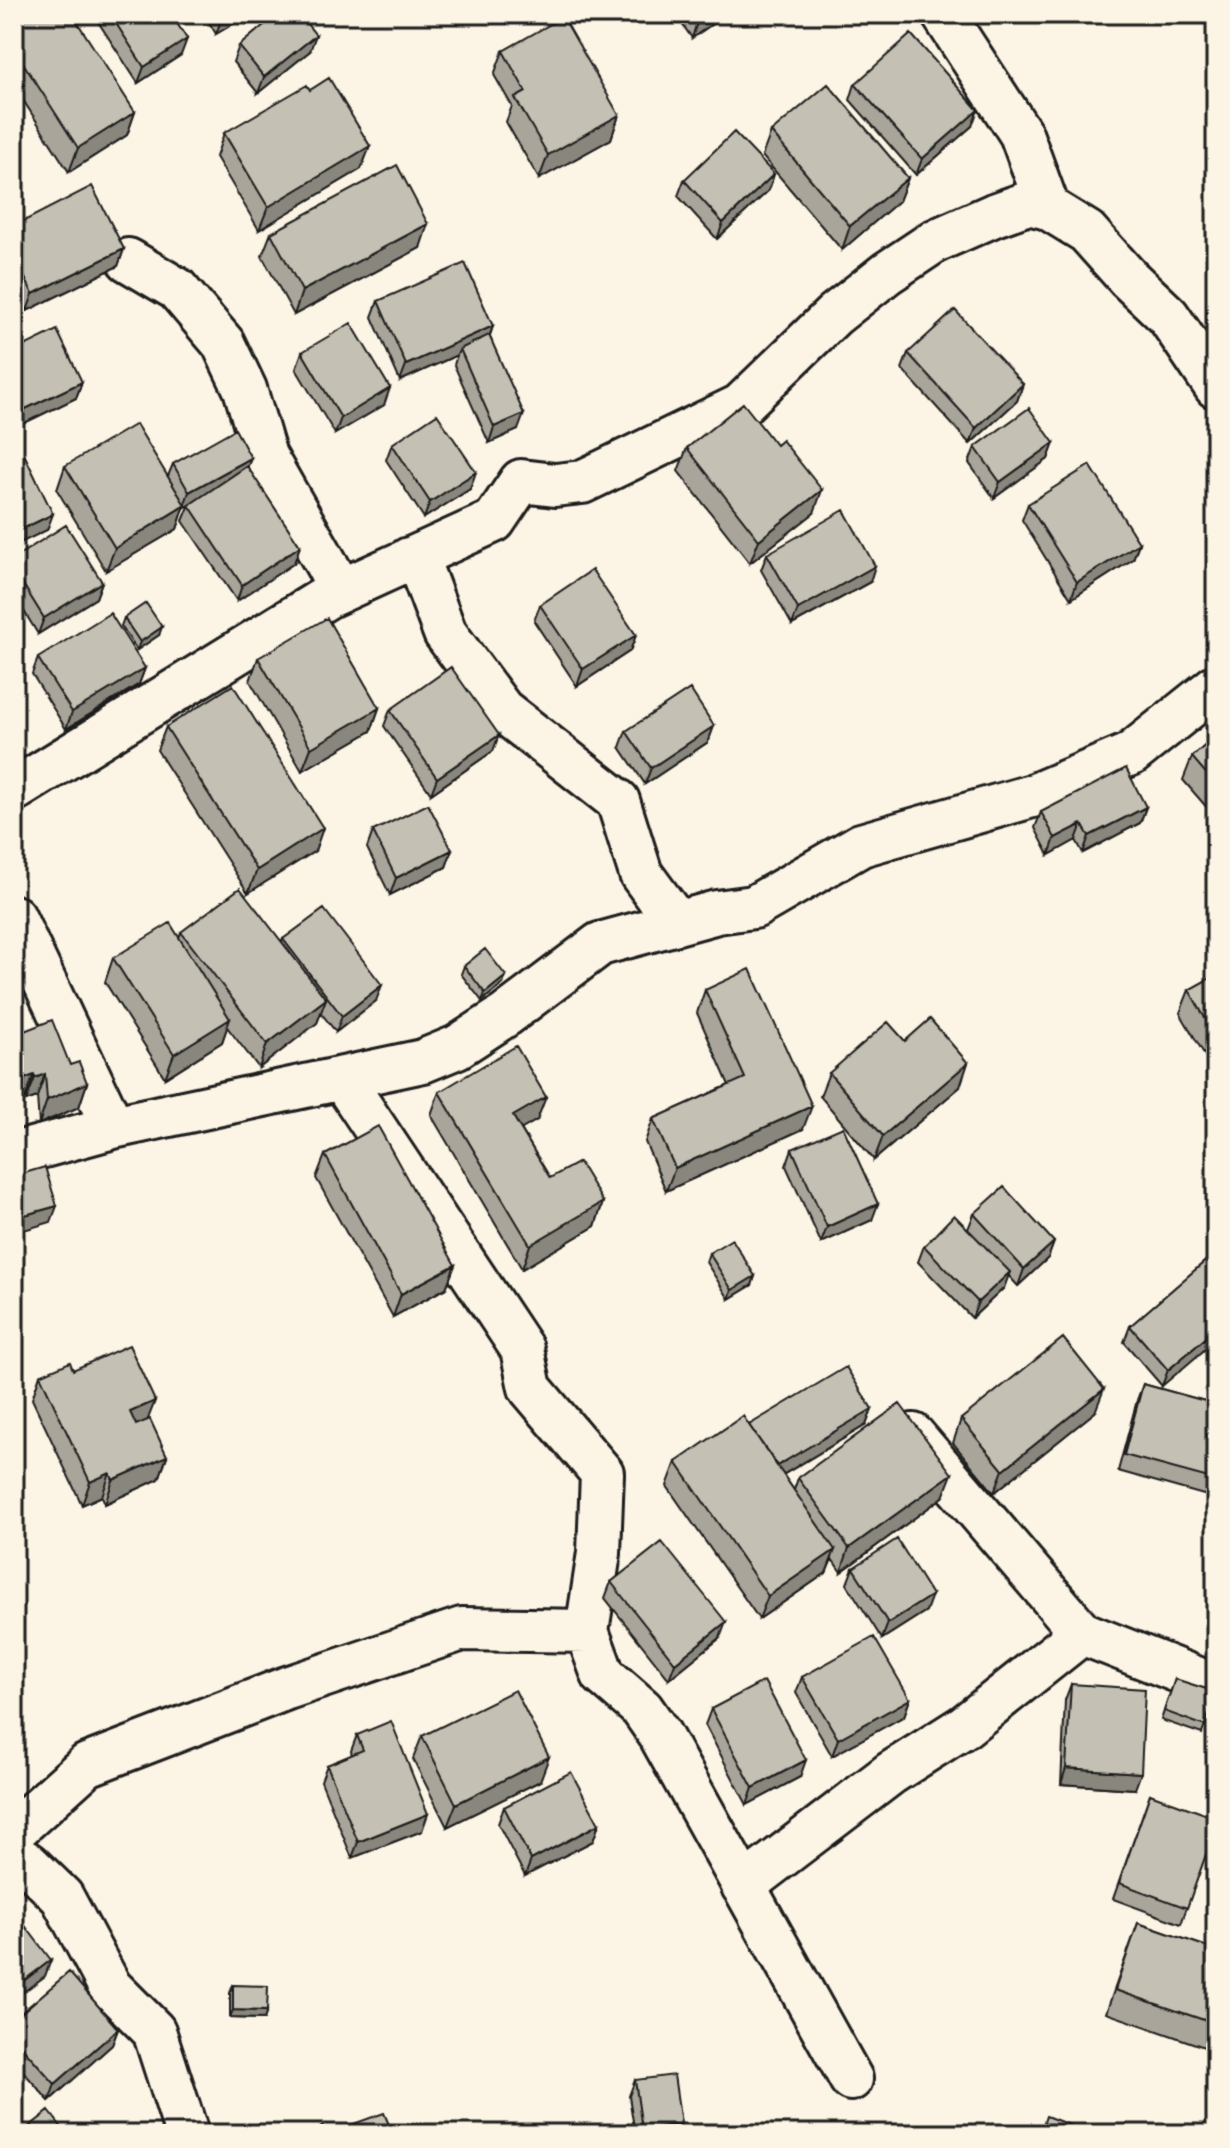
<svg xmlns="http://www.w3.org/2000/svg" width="1230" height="2148" font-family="Itim,sans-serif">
	<rect width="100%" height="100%" fill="#fcf5e5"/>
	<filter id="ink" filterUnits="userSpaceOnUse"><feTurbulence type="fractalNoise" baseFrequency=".0125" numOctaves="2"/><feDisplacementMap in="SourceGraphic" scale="16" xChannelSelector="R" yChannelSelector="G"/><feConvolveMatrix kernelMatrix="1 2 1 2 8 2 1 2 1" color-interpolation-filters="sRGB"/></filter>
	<g filter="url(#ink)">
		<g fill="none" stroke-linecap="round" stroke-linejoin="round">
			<defs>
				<path id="street" d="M943,14L1021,134L1048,208
					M128,260L177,289L223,343L245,389L265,456L341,590
					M409,559L420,566L445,633L502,710L618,801L641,874L677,923
					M14,790L327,597L494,521L521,481L555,485L582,482L740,406L834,315L887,273L935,241L994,215L1028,203L1048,208L1087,232L1128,278L1168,316L1216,387
					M14,917L113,1127
					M343,1080L522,1349L530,1388L602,1473L599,1553L587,1631L603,1675L642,1709L660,1735L851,2079
					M14,1154L113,1127L423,1061L457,1047L506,1015L600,944L717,912L754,907L861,845L1032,796L1131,754L1216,686
					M913,1435L1082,1633L1216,1686
					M14,1831L87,1765L287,1688L462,1629L587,1631
					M14,1855L28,1864L62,1897L110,1987L154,2031L187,2134
					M743,1886L891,1773L965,1726L1082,1633"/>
			</defs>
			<use href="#street" stroke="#1c1c1c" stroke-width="48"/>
			<use href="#street" stroke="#fcf5e5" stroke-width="42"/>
		</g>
		<path fill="#a9a59a" stroke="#1c1c1c" stroke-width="2" d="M93,14H171L181,55L138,83Z
			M204,14H250L216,34Z
			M675,14H723L722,17L692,38Z
			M14,18L135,112L127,135L69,172L14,86Z
			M239,46L310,51L258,93L233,62Z
			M503,51L619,115L611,139L539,179L506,122L512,106L494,75Z
			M855,84L972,126L916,175L850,100Z
			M310,90L370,146L361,169L259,230L216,157L224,133Z
			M771,132L908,178L899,201L842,250L762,156Z
			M774,174L769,190L717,239L678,196L684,180Z
			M14,226L124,249L118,266L27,311L14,284Z
			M271,233L420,248L294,315L262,256Z
			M378,301L493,326L490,336L518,430L489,443L454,365L457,355L400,381L372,317Z
			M14,351L82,382L76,398L14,428Z
			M302,352L384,405L335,434L296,369Z
			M908,353L1023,384L1017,401L970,444L902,369Z
			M1054,443L1048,459L994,498L969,463L975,447Z
			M392,444L470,489L424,518L386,460Z
			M687,448L814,513L750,563L678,471Z
			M251,458L247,467L300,546L294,563L237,601L183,521L190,504L184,508L177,529L106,571L57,490L65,466L168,476L173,464Z
			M1028,504L1139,543L1133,559L1071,599L1022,520Z
			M767,554L870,582L792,625L761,570Z
			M14,558L102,582L96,598L38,634L14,595Z
			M540,605L636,635L630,651L577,686L534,621Z
			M124,618L159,635L137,650L121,626Z
			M38,658L145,668L139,684L66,729L32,674Z
			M258,658L379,708L371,731L302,771L250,681Z
			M390,710L493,751L431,794L384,726Z
			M714,726L708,742L645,784L620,747L626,731Z
			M166,727L315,851L248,893L157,750Z
			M1216,736V818L1183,780L1192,757Z
			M1146,807L1140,823L1083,853L1076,840L1049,855L1035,828L1041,812Z
			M373,831L452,850L446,867L390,895L367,848Z
			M181,932L282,942L283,939L376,1001L336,1032L321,1013L317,1023L259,1068L227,1027L222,1042L165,1078L105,982L113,958L179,938Z
			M464,966L503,984L482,1001L461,974Z
			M1216,975V1061L1210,1064L1180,1013L1189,990Z
			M705,990L803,1129L666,1191L645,1142L653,1119L729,1085L697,1013Z
			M14,1035L70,1065L87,1083L79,1107L39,1124L37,1097L26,1101L25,1098L14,1102Z
			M905,1041L960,1087L874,1160L820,1096L829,1073Z
			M439,1092L537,1120L521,1129L550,1178L603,1202L595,1226L522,1269L431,1115Z
			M792,1149L872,1220L821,1243L786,1166Z
			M325,1155L455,1265L446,1288L393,1317L316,1178Z
			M974,1214L1054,1242L1048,1258L1018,1286L1008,1275L1004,1288L972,1318L918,1262L924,1246L968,1229Z
			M1216,1252L1162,1386L1124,1342L1130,1326Z
			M709,1253L755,1276L752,1285L729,1299L706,1262Z
			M73,1370L148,1420L167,1456L159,1479L105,1504L102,1496L82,1505L32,1399L40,1375Z
			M1143,1384L1216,1404V1483L1211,1497L1118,1471L1137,1400Z
			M872,1409L866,1425L783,1475L794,1490L798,1478L943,1497L841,1572L832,1559L826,1573L759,1619L667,1486L676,1462L749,1425Z
			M1095,1412L994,1493L953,1443L961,1419Z
			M853,1568L926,1611L882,1639L847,1584Z
			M611,1582L720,1638L669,1679L605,1598Z
			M1216,1591V1622L1208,1620Z
			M802,1677L910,1699L904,1716L832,1756L796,1693Z
			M1175,1679L1216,1694L1202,1734L1161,1720Z
			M1071,1684L1135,1789L1061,1784L1065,1700Z
			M711,1709L800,1777L747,1805L705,1725Z
			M357,1735L422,1831L352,1858L321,1781L327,1765L352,1755L351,1751Z
			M422,1736L540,1781L447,1827L413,1759Z
			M1150,1794L1216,1826L1181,1924L1113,1899Z
			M504,1807L599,1824L593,1841L525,1876L498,1824Z
			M1138,1923L1216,1950V2051L1106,2013Z
			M233,1985L267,2011L264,2019L230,2018V1993Z
			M14,2019L118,2029L112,2045L49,2101L14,2061Z
			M635,2080L677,2134H635L629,2096Z"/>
		<path fill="#89867d" stroke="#1c1c1c" stroke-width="2" d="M228,14H250L216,34L222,18Z
			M709,14H723L722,17L692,38L697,22Z
			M316,35L310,51L258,93L264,77Z
			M187,39L181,55L138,83L144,67Z
			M978,110L972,126L916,175L922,159Z
			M135,112L127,135L69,172L78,148Z
			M619,115L611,139L539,179L548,155Z
			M370,146L361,169L259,230L268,207Z
			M774,174L769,190L717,239L723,223Z
			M908,178L899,201L842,250L850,226Z
			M428,224L420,248L294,315L302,291Z
			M124,249L118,266L27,311L33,294Z
			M493,326L487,342L460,349L457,355L400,381L406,365Z
			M82,382L76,398L14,428L19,412Z
			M1023,384L1017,401L970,444L976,428Z
			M390,388L384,405L335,434L341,418Z
			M524,414L518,430L489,443L494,427Z
			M1054,443L1048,459L994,498L1000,482Z
			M251,458L245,474L184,508L177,529L106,571L115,548L184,506L189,492Z
			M476,472L470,489L424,518L430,502Z
			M822,490L814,513L750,563L759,540Z
			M53,514L47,530L14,546V533Z
			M1139,543L1133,559L1071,599L1077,582Z
			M300,546L294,563L237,601L242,585Z
			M875,566L870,582L792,625L798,609Z
			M102,582L96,598L38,634L44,618Z
			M162,627L159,635L137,650L140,642Z
			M636,635L630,651L577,686L583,669Z
			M145,668L139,684L66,729L72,712Z
			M379,708L371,731L302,771L311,748Z
			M714,726L708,742L645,784L651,768Z
			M499,735L493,751L431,794L437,778Z
			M1146,807L1140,823L1083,853L1089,836Z
			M1082,824L1076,840L1049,855L1055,838Z
			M323,828L315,851L248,893L257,870Z
			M452,850L446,867L390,895L396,878Z
			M506,976L503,984L482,1001L485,993Z
			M382,985L376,1001L336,1032L342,1016Z
			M326,999L317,1023L259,1068L267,1044Z
			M230,1019L222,1042L165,1078L174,1054Z
			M1216,1047V1061L1210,1064Z
			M968,1063L960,1087L874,1160L883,1136Z
			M45,1074L37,1097L26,1101L35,1078Z
			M34,1075L25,1098L14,1102V1083Z
			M87,1083L79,1107L39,1124L47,1100Z
			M546,1097L537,1120L505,1139L513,1116Z
			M812,1106L803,1129L666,1191L675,1168Z
			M603,1202L595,1226L522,1269L530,1245Z
			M878,1204L872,1220L821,1243L827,1227Z
			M57,1206L51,1222L14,1233V1218Z
			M1054,1242L1048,1258L1018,1286L1024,1269Z
			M455,1265L446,1288L393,1317L401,1294Z
			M1010,1272L1004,1288L972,1318L978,1302Z
			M755,1276L752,1285L729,1299L732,1290Z
			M1216,1329V1340L1162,1386L1168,1370Z
			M1104,1389L1095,1412L994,1493L1003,1470Z
			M155,1401L146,1424L122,1435L130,1412Z
			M872,1409L866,1425L769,1483L775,1467Z
			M167,1456L159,1479L105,1504L113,1480Z
			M110,1473L102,1496L82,1505L90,1482Z
			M952,1474L943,1497L841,1572L849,1548Z
			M835,1550L826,1573L759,1619L768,1596Z
			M932,1595L926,1611L882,1639L888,1623Z
			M726,1622L720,1638L669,1679L675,1663Z
			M910,1699L904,1716L832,1756L838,1739Z
			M549,1757L540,1781L447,1827L456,1804Z
			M806,1760L800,1777L747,1805L753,1788Z
			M1066,1768L1141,1773L1135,1789L1061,1784Z
			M428,1814L422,1831L352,1858L358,1842Z
			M599,1824L593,1841L525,1876L531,1860Z
			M51,1960L45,1976L14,1999V1988Z
			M233,2010L267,2011L264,2019L230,2018Z
			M118,2029L112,2045L49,2101L55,2084Z
			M681,2124L677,2134H640L642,2129Z"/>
		<path fill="#c4c0b3" stroke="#1c1c1c" stroke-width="2" d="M21,14H72L135,112L78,148L14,49V18Z
			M110,14H171L187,39L144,67Z
			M277,14H299L316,35L264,77L239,46Z
			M692,14H709L697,22Z
			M563,17L619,115L548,155L515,98L526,92L503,51Z
			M911,34L978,110L922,159L855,84Z
			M329,78L370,146L268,207L224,133L307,85L310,90Z
			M828,84L908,178L850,226L771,132Z
			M734,132L774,174L723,223L684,180Z
			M397,165L428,224L302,291L271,233Z
			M92,186L124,249L33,294L14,256V226Z
			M465,263L493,326L406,365L378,301Z
			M955,310L1023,384L976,428L908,353Z
			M351,323L390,388L341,418L302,352Z
			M57,330L82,382L19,412L14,402V351Z
			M489,335L524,414L494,427L460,349Z
			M743,403L776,445L782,440L822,490L759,540L687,448Z
			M1029,408L1054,443L1000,482L975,447Z
			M437,414L476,472L430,502L392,444Z
			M136,424L185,505L115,548L65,466Z
			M235,429L251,458L189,492L173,464Z
			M24,454L53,514L14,533V459Z
			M1090,465L1139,543L1077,582L1028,504Z
			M247,466L300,546L242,585L189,505Z
			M844,510L875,566L798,609L767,554Z
			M66,525L102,582L44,618L14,570V558Z
			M592,570L636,635L583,669L540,605Z
			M146,603L162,627L140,642L124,618Z
			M110,613L145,668L72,712L38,658Z
			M327,618L379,708L311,748L258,658Z
			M451,667L499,735L437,778L390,710Z
			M233,685L323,828L257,870L166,727Z
			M690,689L714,726L651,768L626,731Z
			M1216,736V785L1192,757Z
			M1126,768L1146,807L1089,836L1082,824L1055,838L1041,812Z
			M428,804L452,850L396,878L373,831Z
			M240,888L326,999L267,1044L181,932Z
			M324,909L382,985L342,1016L283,939Z
			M170,923L230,1019L174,1054L113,958Z
			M485,949L506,976L485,993L464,966Z
			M750,969L812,1106L675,1168L653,1119L745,1078L705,990Z
			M1216,975V1037L1189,990Z
			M930,1019L968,1063L883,1136L829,1073L888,1022L905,1041Z
			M52,1020L70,1065L79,1062L87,1083L47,1100L45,1074L35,1078L34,1075L14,1083V1035Z
			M516,1046L546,1097L513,1116L550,1178L579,1162L603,1202L530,1245L439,1092Z
			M378,1126L455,1265L401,1294L325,1155Z
			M843,1127L878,1204L827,1227L792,1149Z
			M45,1167L57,1206L14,1218V1176Z
			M1004,1187L1054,1242L1024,1269L974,1214Z
			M954,1215L1010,1272L978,1302L924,1246Z
			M732,1239L755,1276L732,1290L709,1253Z
			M1216,1252V1329L1168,1370L1130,1326Z
			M1063,1338L1104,1389L1003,1470L961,1419Z
			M129,1345L155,1401L130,1412L136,1425L150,1419L167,1456L113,1480L110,1473L90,1482L40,1375L70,1362L73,1370Z
			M846,1367L872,1409L777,1466L749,1425Z
			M1143,1384L1216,1404V1480L1124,1455Z
			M900,1404L952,1474L849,1548L798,1478Z
			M743,1416L835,1550L768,1596L676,1462Z
			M897,1539L932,1595L888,1623L853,1568Z
			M662,1542L726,1622L675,1663L611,1582Z
			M874,1637L910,1699L838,1739L802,1677Z
			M1175,1679L1216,1692L1205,1726L1164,1711Z
			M764,1681L806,1760L753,1788L711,1709Z
			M1071,1684L1145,1689L1141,1773L1066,1768Z
			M515,1690L549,1757L456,1804L422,1736Z
			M391,1721L428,1814L358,1842L327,1765L363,1750L357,1735Z
			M571,1772L599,1824L531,1860L504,1807Z
			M1150,1794L1216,1818V1826L1187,1908L1119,1883Z
			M14,1911L51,1960L14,1988Z
			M1138,1923L1216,1950V2024L1115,1990Z
			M69,1972L118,2029L55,2084L14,2038V2019Z
			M233,1985L268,1986L267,2011L233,2010Z
			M674,2075L681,2124L642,2129L635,2080Z
			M49,2111L67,2134H20Z
			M384,2113L393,2134H344L342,2128Z
			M1046,2116L1093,2134H1040Z
			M323,2126L328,2134H311Z
			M830,2130V2134H798Z"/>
	</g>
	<rect width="1230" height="2148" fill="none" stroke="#fcf5e5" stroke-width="48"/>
	<rect x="24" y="24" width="1182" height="2100" fill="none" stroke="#1c1c1c" stroke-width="3" filter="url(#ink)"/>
</svg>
